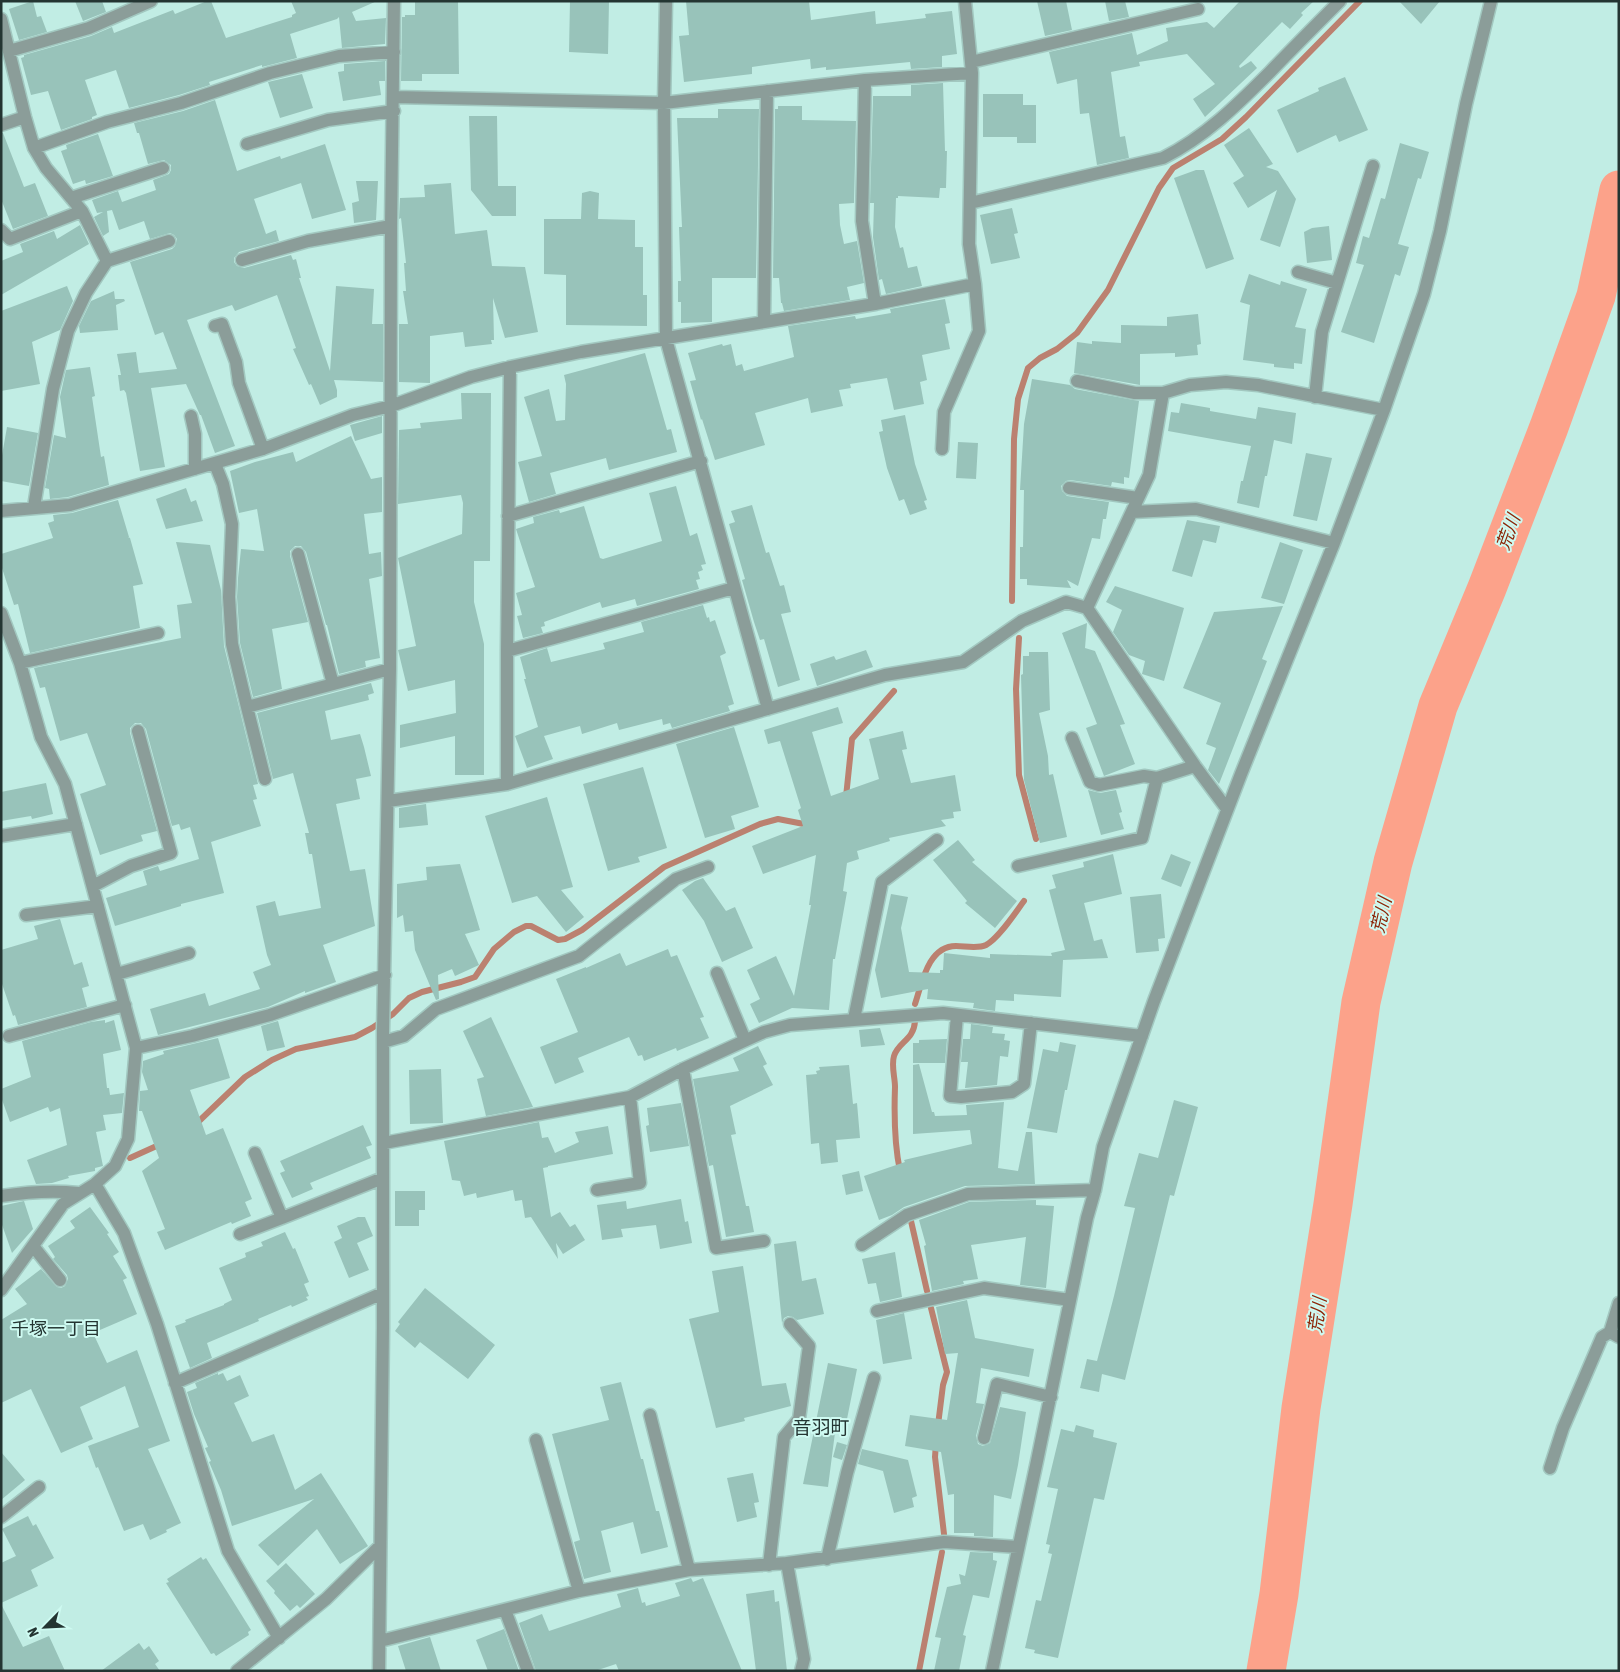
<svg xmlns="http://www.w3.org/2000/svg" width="1620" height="1672" font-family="'Asap Condensed','Noto Sans JP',sans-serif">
	<rect width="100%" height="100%" fill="#c1ede4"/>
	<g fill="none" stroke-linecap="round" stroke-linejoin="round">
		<path stroke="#bb8170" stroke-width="6" d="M1012,601L1014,439L1018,399L1028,368L1040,358L1057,349L1077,333L1108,290L1159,188L1173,168L1222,139L1246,117L1360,1
			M1019,638L1016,689L1019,775L1036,839
			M846,797L852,739L894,691
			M915,1004C922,983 928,946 956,946C965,946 978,949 986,945C999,938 1015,913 1024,901
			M196,1124L245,1077L272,1060L296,1049L355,1037L372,1028L393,1014L409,998L422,992L461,982L475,977L494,949L514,932L526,926H531L558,940L565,939L582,930L664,867L760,824L778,819L809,825
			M130,1158L161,1144
			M900,1171C894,1143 894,1115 895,1087C895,1077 891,1066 894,1056C898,1042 914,1040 915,1021
			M911,1221L927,1291
			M931,1308L947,1372L943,1385L938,1425
			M936,1443L935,1457L944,1534
			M919,1671L942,1552"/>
		<path stroke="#fca28a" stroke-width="39" d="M1266,1671L1279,1594L1301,1408L1333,1204L1361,1002L1393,862L1438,706L1487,588L1549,427L1596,296L1619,190"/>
	</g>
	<path fill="#98c3ba" d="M33,1L37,17L41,16L47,32L19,40L9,9Z
		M75,1H102L106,12L83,21Z
		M207,1H211L226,38L292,17V15L296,13L291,1H377L352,12L356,21L386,18L385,44L342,48L339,17L337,19L290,34L297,58L262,67V65L209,82L210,85L179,95L129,108L116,70L85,80L97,115L92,117V119L61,130L48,91L31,95L21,58L24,57V55L91,36L112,27L114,33L173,10L175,14Z
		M415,1H458L459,74H422V81H401L402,17H405V15H415Z
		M570,1H609L608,54L569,52Z
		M686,1H809L811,20L875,11L876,24L926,18L925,14L952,11L957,54L942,56V67L911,69L910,62L826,70V67L811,69L810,59L752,67V74L684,82L679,36L689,35Z
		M1037,1H1066L1072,30L1045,36Z
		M1105,1H1125L1129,17L1109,21Z
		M1240,1H1314L1301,13L1303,15L1290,29L1282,22L1239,66L1240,68L1251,61L1257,68L1205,117L1193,99L1215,84L1187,54L1139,62L1140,66L1111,72L1120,137L1125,136L1129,158L1097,165L1089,113L1080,114L1077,79L1057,84L1049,52L1132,33L1137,55L1168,41L1166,28L1207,22L1214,28Z
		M1399,1H1440L1421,24Z
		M385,61V81H379L381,95L343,101L338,72L344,71V64Z
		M302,74L313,108L280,118L268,82Z
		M1345,77L1368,130L1339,142L1336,135L1297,153L1277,110L1319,91L1318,88Z
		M943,83L945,151H947L946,188H940L939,198L898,196V198H896L895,227L900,248L903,247L908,268L917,266L922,286L886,294L882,279L879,280L873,237L874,203H870L873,96H911V85Z
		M983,94H1023V105H1036V143H1017V137H983Z
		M215,100L237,171L280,156L281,159L325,144L346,210L312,219L301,183L254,199L266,234L276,230L279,241L239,252L234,258V262L237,266L244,268L291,255L293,260L296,259L301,278H299L330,371L336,286L374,289L372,324H383V382L334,380L337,390V397L320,405L311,384L309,385L293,349L296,348L277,295L235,311L232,305L187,320L235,446L215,453L201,415H200L186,384L151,388L165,467L140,471L126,393L124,390L120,391L118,375H121L117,354L136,352L139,373L177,369L163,332L155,335L130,262L172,249L175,246L177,239L174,235L170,233L150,239L144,221L119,230L112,210L107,211L109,232L103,236L94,217L103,212L97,213L92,200L118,191L122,202L156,190L153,180L169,174L171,170V165L164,160L148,164L139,133H137L134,123L183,111Z
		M778,106H802V120L856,121L854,203L839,204L840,225L844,244L857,241L864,283L847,287L850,300L784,311L782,303H781L779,278H773L775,109H778Z
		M718,109H759L756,278H712V322L681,323V302H678V281H681L679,227H682L677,118H718Z
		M469,116H497L498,186H516V216H492L471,190Z
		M1249,128L1273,164L1266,167L1278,171L1296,199L1280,247L1260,240L1277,190L1248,208L1233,183L1244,176L1224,145Z
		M1,133H3L24,187L35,183L48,216L13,229L1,199Z
		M98,134L113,176L86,184L85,180L73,184L61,151L67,149L66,145Z
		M1400,143L1429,152L1421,179L1418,178L1398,244L1409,247L1400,276L1395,274L1374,343L1341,332L1364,265L1356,263L1363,236L1369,238L1381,198L1385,199Z
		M1196,170H1204L1234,259L1206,269L1174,178Z
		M356,181H378L376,220L354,223L352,203L359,201Z
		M451,183L455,234L487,230L492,266L525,267L538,332L505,338L493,298L494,340H491L492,344L465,347L463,332L430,336V383L399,382V324H408L403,291H406L404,263H406L401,218L399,219L400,198L425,197L424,185Z
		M590,191L599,193L598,219L635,220V247H643V295H647V326L566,325V275L544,274V219H581L582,193Z
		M1012,208L1018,233L1014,234L1020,258L991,264L980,215Z
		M80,225L89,244L1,295V261L23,252L20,244L54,231L57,239Z
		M1329,226L1332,260L1307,263L1304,232L1312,228Z
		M1249,274L1280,285L1281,281L1307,289L1295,327L1306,329L1302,364L1294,363V369L1274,367V364L1243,360L1250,305L1240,302Z
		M67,286L73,301L60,330L32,342L40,384L1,391V311Z
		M114,291L115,299H124L125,301L116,305L118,330L80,333L79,326L91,301Z
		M945,299L950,323L945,324L950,349L922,355L927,380L920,382L924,404L894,410L887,378L850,384L851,388L839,390L843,406L811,413L808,398L755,413L765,445L715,460L702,419L701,420L690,381L696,380L688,353L722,344L723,346L731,344L736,366L742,364L744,371L794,357L788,326L855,316L856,319L891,313L890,309Z
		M1198,314L1201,344L1197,345L1198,355L1175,357V353L1140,354V385L1074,373L1077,342L1092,344V341L1121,343V325L1167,326V317Z
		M645,353L667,430L671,429L677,452L609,470L606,458L550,473L556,494L529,502L518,462L542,456L524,397L549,389L556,421L565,420L566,384L564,375Z
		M90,367L95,396L92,397L101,457L104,456L109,485L68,497L50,499L49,489L45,488L54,435L66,438L60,397L66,370Z
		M1032,379L1070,385L1075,389L1139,401L1129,478L1124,477V484L1112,482L1111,486L1070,480L1066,481L1061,486L1062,491L1067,496L1109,502L1106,519H1103L1100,539L1092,538L1078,586L1067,580L1071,588L1027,585V579H1020V547H1023L1024,490H1020L1024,424Z
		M461,393H491L490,561H474V602L484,644V775H455V736L400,748V725L456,713L455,680L408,691L398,650L416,646L398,558L462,534L463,503L461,495L398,504L399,430L421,428L420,423L462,419Z
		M1181,403L1210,408V411L1256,419L1258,407L1296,413L1292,444L1274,440L1267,476H1265L1259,508L1237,503L1241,481H1243L1251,446L1168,431L1171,412L1179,413Z
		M905,415L915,464L927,500L924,501L927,509L910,515L904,499L899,501L887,468L879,432L883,431L881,420Z
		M382,416V433L355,441L350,425Z
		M7,427L38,433L29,486L1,481V461Z
		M351,436L371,479L382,477V512L364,514L369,554L381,552L382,576L369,579L380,658L365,661L366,667L339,674L327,625H326L306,552L301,546H295L290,551V556L308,622L272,629L282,689L253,697L240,643L237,597L238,578L241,549L264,551L257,509L239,513L230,471L255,462L293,452L296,462Z
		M958,442L978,443L976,479L956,478Z
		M1306,453L1332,458L1317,521L1293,516Z
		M676,486L690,536L697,533L706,564L701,565L703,570L698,572L700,579L696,580L699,589L637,606L635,599L602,608L600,602L544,622L545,626L541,627L543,633L523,638L517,616L522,615L516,593L535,587L516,529L534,523L533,517L559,510L560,513L584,506L600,558L603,559L662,541L649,493Z
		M186,488L191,502L196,500L203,521L166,529L156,499Z
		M118,500L129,537H128L130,538L143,584L133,586L140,628L30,653L18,604L14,605L1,565V554L53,538L48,523L54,521L53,515L72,513Z
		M752,505L766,553L769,552L780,586L784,585L791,612L781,614L800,680L778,687L764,639L760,640L754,622L742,580L745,579L729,524L735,522L731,511Z
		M1187,520L1220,526L1216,543L1203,540L1192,577L1172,571Z
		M176,542L210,545L221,590L224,646L258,784L253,785L257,799L253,800L261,826L211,842L224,893L181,904V906L115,926L106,898L147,885L143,871L158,866L160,871L199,859L190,827L181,830L179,824L172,826L146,729L141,723H135L130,728V733L157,831L141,835L143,841L100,855L80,794L106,785L87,733L60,741L45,687L40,688L34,668L181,638L177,605L192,603Z
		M1280,542L1303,550L1284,604L1261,598Z
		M1115,586L1184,608L1164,681L1142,674L1145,661L1129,655L1113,632L1122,610L1106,602Z
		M703,605L707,618L709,617L710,622L715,620L726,653L720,656L734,704L728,706L730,711L672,728L670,723L663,725L662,719L619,730L617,723L582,734L580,726L544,736L553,759L527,768L515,736L538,727L524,679H526L520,657L547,648L551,662L605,649L603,643L644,632L641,622Z
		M1283,606L1262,659L1267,661L1219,784L1208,770L1216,748L1206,744L1221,703L1183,688L1214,612Z
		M1087,623L1085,648L1095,651L1100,663V662L1125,724L1120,725L1135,764L1104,776L1086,728L1097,724L1062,633Z
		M866,650L873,667L817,686L810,664L834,656L836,660Z
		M1029,652H1048L1050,710L1039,713L1048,756L1049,775L1053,774L1067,837L1040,843L1024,780L1021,675L1023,674V656H1029Z
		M371,683L374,693L368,695L369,700L325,711L331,740L360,734L364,747L371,776L356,779L360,799L336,804L350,871L365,869L375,926L323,945L336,982L305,993V991L268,1007L158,1035L150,1009L205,993L209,1006L260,989L253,972L271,965L267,955L256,906L275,901L279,916L321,908L312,854H309L305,833H309L293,773L273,779L257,713Z
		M838,707L843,723L812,732L831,796L879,779L869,739L903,731L907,749L902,750L911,783L955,775L961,811L953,812L954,818L941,820L946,826L889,838L890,841L857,851L859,859L847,863L843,891L847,892L835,959H833L829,1010L792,1008L759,1023L750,1004L760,999L747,970L776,956L794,996L811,905H809L816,855L763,874L752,846L803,826L798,810L801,808L780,741L768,744L764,730Z
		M734,727L759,807L731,816L735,829L705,838L676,744Z
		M643,767L667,848L638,857L640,862L608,871L583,784Z
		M46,783L53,814L32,819L31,816L1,821V792Z
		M1088,790L1100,793L1116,790L1122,812L1119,813L1124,829L1101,835Z
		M547,797L573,887L561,890L584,917L566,932L537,896L512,903L485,816Z
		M426,804L428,825L399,828V808Z
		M958,840L975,860L972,862L1017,901L995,928L965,903L967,901L933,860Z
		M1113,854L1122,894L1084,903L1094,941L1102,939L1108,958L1063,960L1061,997L1014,994V1001L996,1000L995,1011L973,1008L974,1003L927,999L928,989L881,998L875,970L891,894L908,897L901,928L909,972L940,973V970H943L944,953L990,958V954L1052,956L1051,953L1065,950L1049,890L1056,888L1052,875L1084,867L1083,862Z
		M1171,854L1191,862L1181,887L1161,879Z
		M460,864L480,930L465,934L479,965L455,976L452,969L438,975L439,999L436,1000L415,950L413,931L405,932L403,915L397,918V884L427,880L426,867Z
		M703,878L726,911L735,907L753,948L722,962L704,921L682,890L695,881Z
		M1161,894L1165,938L1158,939L1159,951L1136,953L1130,897Z
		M60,919L74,965L82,962L89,986L82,988L87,1007L18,1025L15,1015L13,1016L1,981V950L38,939L34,926Z
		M668,949L671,957L677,955L704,1017L700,1018L709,1038L677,1051L676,1048L644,1061L642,1055L638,1056L629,1037L578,1058L584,1072L555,1084L540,1047L578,1032L556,979L586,967V968L620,953L626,966Z
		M491,1017L533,1107L486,1116L477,1079L484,1077L463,1031Z
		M105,1020V1023L114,1020L121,1050L103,1054L107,1088H109L110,1095L124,1093L122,1113L103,1115L106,1130L96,1132L103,1166L95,1168V1171L68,1176L69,1178L52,1183L36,1184L27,1160L67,1145L60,1108L50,1112L48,1107L10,1122L1,1097V1089L31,1077L22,1041L91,1022Z
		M278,1021L285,1047L267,1051L261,1026Z
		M971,1024L993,1027L992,1033L1005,1034L1004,1040L1010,1041L1008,1057L1000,1056L997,1085L965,1088L968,1062H961L963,1039H970Z
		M880,1028L885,1045L861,1047L859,1030Z
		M218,1038L230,1078L190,1090L206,1135L223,1128L252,1199L245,1202L251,1216L232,1224L231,1222L165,1250L157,1232L165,1229L142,1171L159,1158L142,1111H139L140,1091L148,1090L142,1072L143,1061L164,1054L163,1051Z
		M947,1039L945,1063H913V1043H919V1040Z
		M1060,1042L1076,1045L1067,1090H1065L1057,1133L1027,1128L1043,1049L1058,1052Z
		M758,1046L767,1064L763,1066L773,1085L730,1106L736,1134L731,1135L746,1206H749L754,1232L726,1237L713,1165L709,1166L693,1079L739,1071L733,1058Z
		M919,1064L932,1112H934L935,1116L967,1115L966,1105L1004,1102L998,1168L1018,1171L1026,1132H1032L1035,1184L965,1186L904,1207L892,1215L879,1220L864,1176L905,1162L904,1160L972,1144L970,1130L913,1134V1065Z
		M849,1065L853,1104L857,1103L860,1138L836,1140L838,1162L821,1164L819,1143L811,1144L806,1075L817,1074L816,1071L820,1070L819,1067Z
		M441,1069L443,1123L410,1124L409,1070Z
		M1174,1100L1198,1107L1174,1196L1170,1195L1125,1380L1102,1374L1099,1392L1080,1388L1087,1359L1097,1361L1114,1296L1135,1208L1124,1206L1139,1153L1158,1158Z
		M681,1103L689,1146L650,1152L646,1126L649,1125L647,1108Z
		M539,1122L542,1138L548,1137L555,1153L579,1142L575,1132L608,1126L613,1154L548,1166V1167L543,1168L551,1217L560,1212L570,1227L575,1224L585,1240L563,1254L556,1243L558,1259L531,1217L525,1218L522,1200L515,1201L513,1190L477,1198L476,1193L464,1196L460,1181L452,1180L444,1141Z
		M363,1125L372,1145L366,1147L371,1158L310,1183L313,1189L292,1198L280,1173L285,1171L280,1161Z
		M859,1171L863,1191L846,1195L842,1175Z
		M395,1191H425V1210H419V1226H395Z
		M681,1199L685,1222L688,1221L692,1243L660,1249L656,1225L621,1229L623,1237L602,1240L597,1205L626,1201L627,1209Z
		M1036,1200V1205L1054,1206L1046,1288L1020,1285L1026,1237L971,1245L978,1279L963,1281L964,1284L932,1291L924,1246L926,1245L919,1220L969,1202Z
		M24,1201L33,1229L12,1253L1,1222V1206Z
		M90,1207L109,1233L107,1234L119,1252L113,1256L127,1278L123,1280L137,1314L93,1333L107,1363L137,1350L170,1441L148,1449L181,1523L166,1530L167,1532L150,1540L143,1524L124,1531L98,1467L96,1468L88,1446L139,1427L125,1386L80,1407L93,1439L61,1453L31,1389L1,1403V1320L27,1304L15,1289L41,1269L57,1287L61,1288L65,1286L68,1279L67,1275L53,1259L55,1257L48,1246L75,1228L70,1221Z
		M358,1217H365L373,1236L357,1243L369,1270L349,1278L334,1242L342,1238L337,1226Z
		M285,1232L293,1249L295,1248L309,1282L304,1284L309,1296L306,1297L308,1300L292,1307L291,1305L258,1319L259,1321L207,1343L212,1358L190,1368L175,1326L186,1322L185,1320L224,1305V1304L232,1300L219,1268L246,1257L245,1253L263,1246L261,1242Z
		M796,1241L802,1281L816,1278L824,1314L797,1320L793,1317L788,1316L784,1318L782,1323L774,1244Z
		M895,1252L902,1297L880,1302L876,1283L868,1284L862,1259Z
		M743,1266L762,1386L786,1383L791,1406L744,1418L745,1421L716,1428L689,1319L719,1312L712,1271Z
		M425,1288L495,1345L468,1379L420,1342L415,1348L395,1331L400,1324L398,1322Z
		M967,1300L975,1338L1034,1349L1029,1377L981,1368L976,1403L984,1404L976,1436L978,1444L983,1446L990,1443L1000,1407L1026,1412L1018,1465L1011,1499L994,1495L993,1537L974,1536V1533H954V1494L948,1495L941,1452L905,1446L910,1415L947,1420L958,1353L945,1354L936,1307Z
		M904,1313L912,1359L883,1364L876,1320Z
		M828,1363L857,1369L847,1419L837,1417L828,1487L803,1484Z
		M218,1373V1375L223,1373L227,1381L240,1375L249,1396L234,1403L252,1442L274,1434L295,1490L321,1473L368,1546L340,1564L317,1529L278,1566L258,1545L314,1499L232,1526L221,1490L209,1462L211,1461L205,1448L208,1447L194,1414L187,1392L197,1388L195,1383Z
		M621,1382L641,1459H643L656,1511H659L668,1547L641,1554L633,1522L601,1531L611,1572L584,1579L574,1542L580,1540L552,1434L609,1420L600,1387Z
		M1076,1425L1094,1430L1093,1437L1117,1443L1104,1500L1094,1498L1058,1658L1034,1653L1035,1650L1025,1648L1036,1600L1041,1601L1052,1554L1048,1553L1050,1545L1046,1544L1058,1489L1047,1487L1061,1429L1074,1432Z
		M837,1442L847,1445L842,1460L833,1457Z
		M862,1449L908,1460L917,1496L912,1498L914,1507L894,1513L883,1471L858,1464Z
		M1,1452L25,1480L1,1500Z
		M753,1473L759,1502L754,1503L757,1517L737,1522L727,1478Z
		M28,1516L33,1526L36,1524L54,1558L31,1570L38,1586L1,1603V1563L16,1556L2,1529Z
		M970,1552L993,1553V1560L997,1561L989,1598L973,1595L963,1635L966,1636L959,1671H934L941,1638L935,1637L947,1587L961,1584L959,1574L965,1576Z
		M201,1557L203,1560L206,1558L251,1630L248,1632L249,1635L216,1656L214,1653L211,1654L166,1583L169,1582L167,1579Z
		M286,1563L315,1594L300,1608L297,1605L290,1611L274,1593L275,1591L266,1581Z
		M691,1578L693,1582L703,1578L742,1671H619L616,1664L595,1671H536L519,1623L542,1614L549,1631L621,1607L617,1594L638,1588L642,1603L645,1602L646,1606L680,1596L675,1583Z
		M774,1590L775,1602L779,1601L787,1671H756L746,1594Z
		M1,1604L23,1647L49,1636L65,1671H1Z
		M504,1629L519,1671H488L476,1640Z
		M430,1637L441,1671H406L398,1646Z
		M139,1643L144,1650L149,1646L159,1661L155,1664L160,1671H101Z"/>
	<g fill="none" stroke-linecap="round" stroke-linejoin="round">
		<defs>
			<path id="minor" d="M666,1L664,103L666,339L768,709
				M1,19L25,117L34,148L46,168L82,211L107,261L86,293L68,331L53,389L34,507
				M9,51L89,28L151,1
				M971,62L1198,9
				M865,80L862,221L875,304
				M394,97L664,103L865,80L972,73
				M1,125L25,117
				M247,144L328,120L394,111
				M34,148L107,122L181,103L270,73L339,56L394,52
				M71,198L163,168
				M970,203L1163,158C1205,137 1237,105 1270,72C1293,48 1316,25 1340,1
				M1,230L10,239L82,211
				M242,260L308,241L391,226
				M107,261L169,241
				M1298,272L1337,283
				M764,322L767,91
				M215,326L222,324L236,362L239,383L263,449
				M1077,381L1135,393H1163
				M1315,397L1322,332L1373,166
				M191,416L195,434V469
				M942,449L944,412L979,331L975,284
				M215,464L223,484L232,524L229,597L232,644L247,707L390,669
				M1069,488L1138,498
				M1,511L70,505L263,449L353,415L391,406L471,377L510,367L581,352L875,304L975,284L969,244L972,73L965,1
				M1132,512L1196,509L1334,543
				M508,516L701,461
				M298,554L333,684
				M1087,608L1195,766L1227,809
				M1,613L20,663L41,737L65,784L136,1048L128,1139L115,1166L95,1184L63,1204L1,1290
				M507,651L734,588
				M20,663L158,633
				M247,707L265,779
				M1072,738L1090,782L1099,785L1144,776L1157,778
				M507,784V651L510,367
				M388,801L507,784L885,675L963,662L1022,621L1066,602L1087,608L1149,475L1163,393L1190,385L1226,382L1258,385L1384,410
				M1,836L76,824
				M1018,866L1142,838L1157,778L1195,766
				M93,886L131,866L171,853L138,731
				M26,915L98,906
				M717,973L745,1040
				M117,974L189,953
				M957,1015L950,1096L961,1097L1012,1092L1024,1084L1031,1023
				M854,1019L882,882L937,840
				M9,1036L125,1005
				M383,1042L404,1036L436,1009L579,956L676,879L708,867
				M136,1048L192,1036L270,1015L385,975
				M683,1069L716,1248L764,1241
				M384,1143L630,1097L683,1069L764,1032L790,1025L943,1013L1142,1036
				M255,1153L282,1218L383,1178
				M95,1184L124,1233L157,1324L228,1551L279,1638
				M597,1190L640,1183L630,1097
				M1,1196C27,1192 52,1190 78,1193
				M240,1234L282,1218
				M862,1245L907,1215L968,1194L1095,1190
				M33,1246L60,1280
				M1619,1303L1610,1332L1619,1337
				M877,1311L984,1288L1070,1300
				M175,1383L383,1293
				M650,1415L689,1570
				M984,1438L997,1384L1051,1397
				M536,1440L579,1591
				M1550,1468L1563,1428L1602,1337L1610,1332
				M1,1517L39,1487
				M827,1559L847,1473L874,1378
				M787,1563L804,1659L801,1671
				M769,1565L784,1437L799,1419L809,1346L790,1324
				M505,1610L528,1671
				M380,1641L579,1591L689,1570L787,1563L944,1542L1018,1547
				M237,1671L326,1599L379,1547
				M379,1671L383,1328V1031L390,669L391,226L394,1
				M992,1671L1037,1461L1087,1218L1095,1190L1103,1147L1154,1001L1241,774L1334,543L1384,410L1424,294L1440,231L1466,104L1491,1"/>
		</defs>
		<use href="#minor" stroke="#a2c8c0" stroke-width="15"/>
		<use href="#minor" stroke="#8b9d99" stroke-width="12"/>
	</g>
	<g text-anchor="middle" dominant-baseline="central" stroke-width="4" stroke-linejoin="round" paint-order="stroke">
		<g font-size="18" font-style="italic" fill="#8d2507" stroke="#cefaf1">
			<text transform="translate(1508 532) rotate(-70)">荒川</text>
			<text transform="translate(1381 915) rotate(-77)">荒川</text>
			<text transform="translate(1317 1315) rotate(-82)">荒川</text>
		</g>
		<g font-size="18" fill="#243532" stroke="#cefaf1">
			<text x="56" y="1328">千塚一丁目</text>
		</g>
		<g font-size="19" fill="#243532" stroke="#cefaf1">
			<text x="821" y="1427">音羽町</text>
		</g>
	</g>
	<rect width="1620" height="1672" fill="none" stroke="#243532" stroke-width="5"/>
	<g transform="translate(45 1627) rotate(246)" stroke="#cefaf1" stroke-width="4" paint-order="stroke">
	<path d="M0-4L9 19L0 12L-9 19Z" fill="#243532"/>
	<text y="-8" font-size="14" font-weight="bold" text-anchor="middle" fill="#243532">N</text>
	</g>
</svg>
